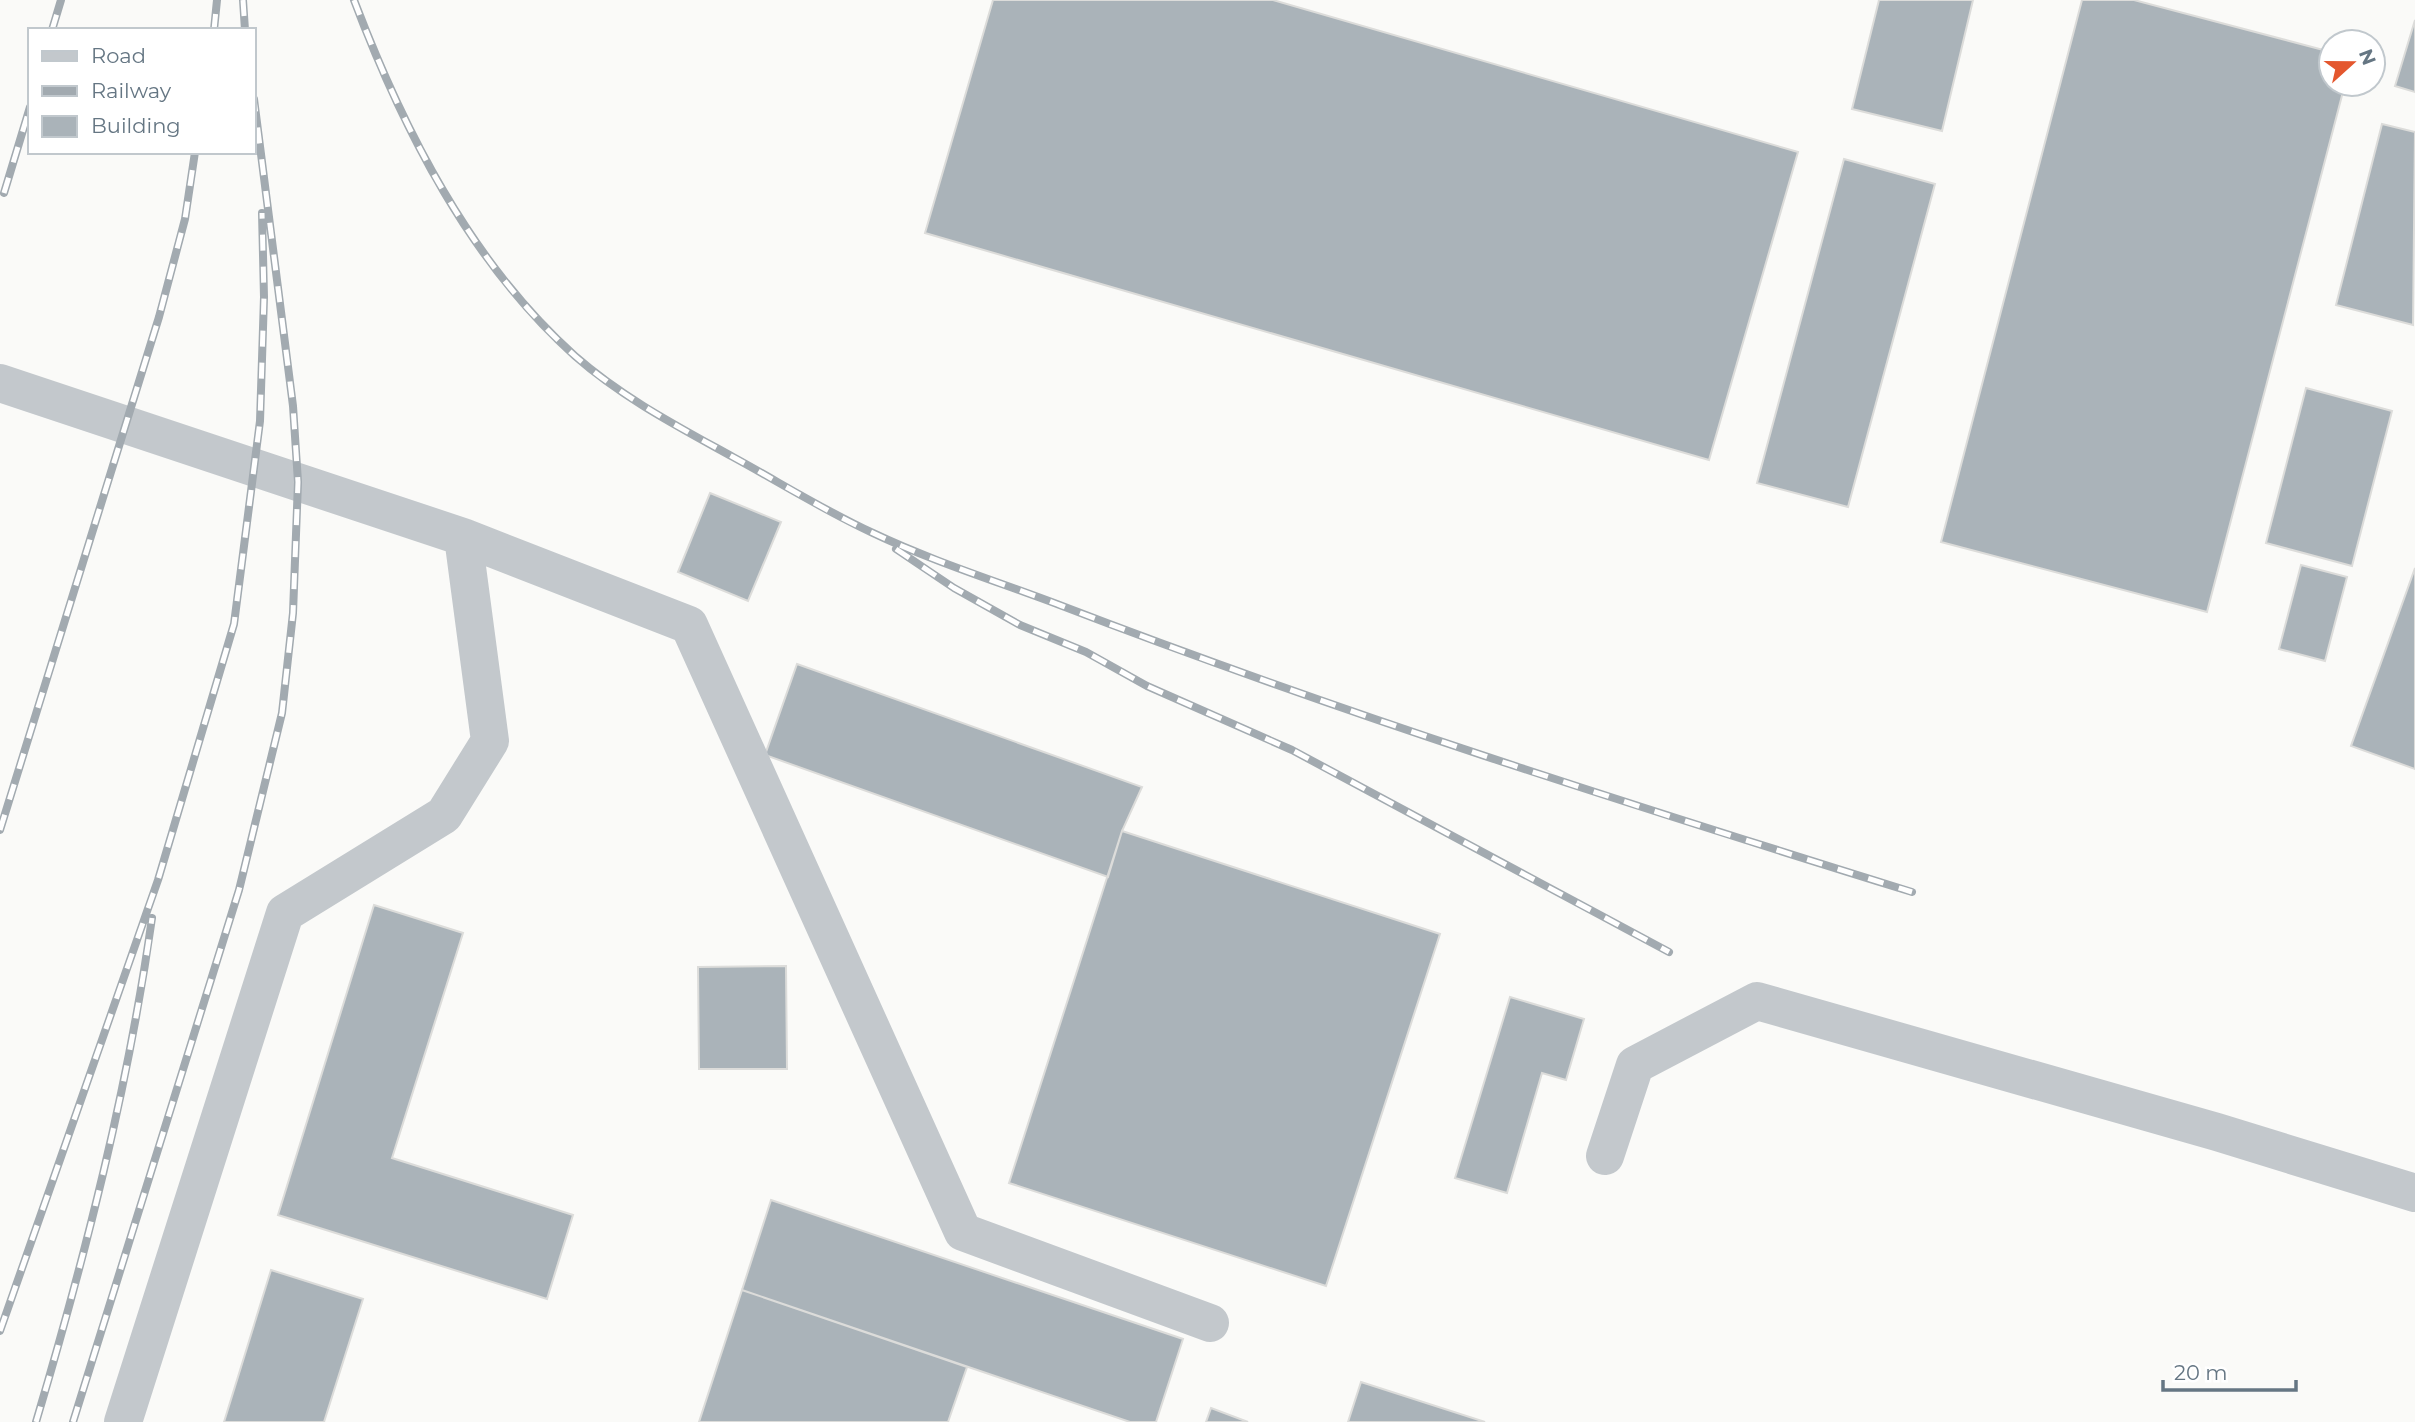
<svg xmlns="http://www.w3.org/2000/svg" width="2415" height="1422" font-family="Montserrat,sans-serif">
	<rect width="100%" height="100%" fill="#fafaf8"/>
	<path fill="#aab3b9" stroke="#dcdcda" stroke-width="2" d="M993,0H1273L1798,152L1709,460L925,233Z
		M1879,0H1973L1942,131L1852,109Z
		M2082,0H2134L2331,52V84H2345L2207,612L1941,542Z
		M2415,20V92L2395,86Z
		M2382,124L2415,132L2413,325L2336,305Z
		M1844,159L1935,184L1848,507L1757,483Z
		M2306,388L2392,411L2352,566L2266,543Z
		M710,493L781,522L748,601L678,572Z
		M2301,565L2347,577L2325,661L2279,649Z
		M2415,568V769L2351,746Z
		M797,664L1142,787L1122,831L1108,877L765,755Z
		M1122,831L1440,934L1326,1286L1009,1183Z
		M374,905L463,933L392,1158L573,1215L547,1299L278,1215Z
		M786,966L787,1069H699L698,967Z
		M1510,997L1584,1019L1566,1080L1542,1073L1507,1193L1455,1178Z
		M771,1200L1183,1339L1156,1422H1130L742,1290Z
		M271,1270L363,1299L324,1422H224Z
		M742,1290L967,1367L948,1422H699Z
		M1361,1382L1485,1422H1348Z
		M1211,1408L1248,1422H1206Z"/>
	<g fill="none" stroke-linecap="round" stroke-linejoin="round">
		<path stroke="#c3c8cc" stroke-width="38" d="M0,383L463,537L689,625L963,1232L1210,1323
			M1605,1156L1635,1065L1757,1001L2217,1132L2415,1193
			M123,1422L285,913L444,815L490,741L463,537"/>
		<defs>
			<path id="rail" d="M243,0L245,30
				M354,0C403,129 470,262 575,356C623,398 677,426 733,457C779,482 825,511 873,533C932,561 996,581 1057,604C1338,712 1625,803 1912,892
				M52,30L61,0
				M214,30L217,0
				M4,193L30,107
				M896,549L954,588L1020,625L1086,652L1147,686L1292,750L1669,952
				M0,830L159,317L185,219L195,152
				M0,1331L158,880L234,624L260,421L264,297L262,213
				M36,1422C85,1257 128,1089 152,918
				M73,1422L239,890L282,713L293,613L298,482L293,406L254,99"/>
		</defs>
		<use href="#rail" stroke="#a2aab0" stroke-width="8"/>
		<use href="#rail" stroke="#fff" stroke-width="5" stroke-dasharray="16" stroke-linecap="butt"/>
	</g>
	<rect x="28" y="28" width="228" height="126" fill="#ffffff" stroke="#c1c8cd" stroke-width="2"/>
	<rect x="42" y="51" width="35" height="10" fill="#c3c8cc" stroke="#c1c8cd" stroke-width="2"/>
	<text x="91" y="63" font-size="21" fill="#657683">Road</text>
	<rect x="42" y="86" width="35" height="10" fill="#a2aab0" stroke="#c1c8cd" stroke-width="2"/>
	<text x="91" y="98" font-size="21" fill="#657683">Railway</text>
	<rect x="42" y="116" width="35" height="21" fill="#aab3b9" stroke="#c1c8cd" stroke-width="2"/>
	<text x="91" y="133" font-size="21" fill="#657683">Building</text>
	<g transform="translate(2352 63) rotate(69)"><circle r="33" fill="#ffffff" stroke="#c1c8cd" stroke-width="2"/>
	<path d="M0-5L12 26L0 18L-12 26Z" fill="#e4572e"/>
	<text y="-10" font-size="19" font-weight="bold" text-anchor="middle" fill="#657683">N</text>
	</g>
	<path d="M2163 1380v10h133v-10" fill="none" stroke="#657683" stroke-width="3.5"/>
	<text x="2174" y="1380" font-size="21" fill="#657683" stroke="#ffffff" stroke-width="5" paint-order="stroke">20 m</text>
</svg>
